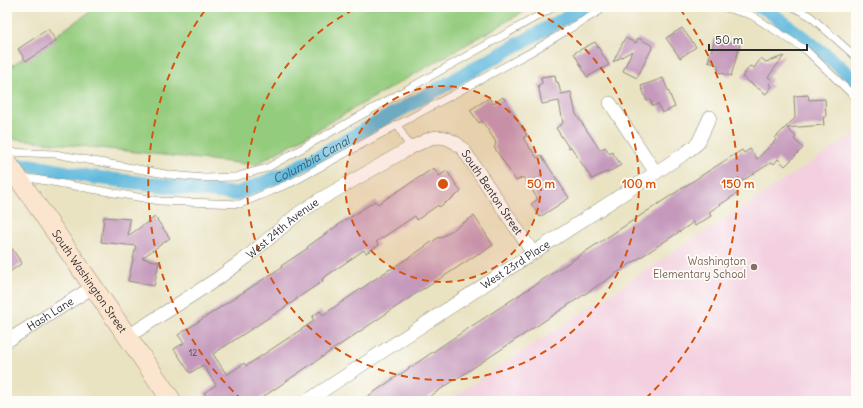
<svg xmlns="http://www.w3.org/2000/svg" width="863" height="408" font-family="Delius,sans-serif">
	<rect width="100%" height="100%" fill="#fdfcf7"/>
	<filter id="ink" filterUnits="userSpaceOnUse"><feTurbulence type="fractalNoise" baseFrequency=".025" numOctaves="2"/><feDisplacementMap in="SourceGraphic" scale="8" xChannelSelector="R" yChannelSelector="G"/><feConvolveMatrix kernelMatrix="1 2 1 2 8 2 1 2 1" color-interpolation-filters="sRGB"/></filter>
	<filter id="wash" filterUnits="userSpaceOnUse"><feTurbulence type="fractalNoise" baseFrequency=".012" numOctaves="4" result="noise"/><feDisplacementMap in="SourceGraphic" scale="16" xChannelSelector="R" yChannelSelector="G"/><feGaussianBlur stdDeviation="0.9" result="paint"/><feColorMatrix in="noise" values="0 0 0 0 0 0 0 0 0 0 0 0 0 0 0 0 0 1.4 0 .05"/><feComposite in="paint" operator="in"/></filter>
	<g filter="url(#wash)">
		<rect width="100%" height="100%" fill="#e9e3c2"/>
		<path fill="#f3cfe0" d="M856,133V401H447Z"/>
		<path fill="#94cc7e" stroke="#607c54" d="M97,7H532L255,165L7,138V69Z"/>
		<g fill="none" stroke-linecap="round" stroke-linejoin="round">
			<g stroke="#5fb8dc" stroke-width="14">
				<path d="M759,7L766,9L826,55L856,81"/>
				<path id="s1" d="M7,165H30L91,177L236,194L287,173L585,7"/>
			</g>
		</g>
		<g id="blocks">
			<path fill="#c599bc" d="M682,28L696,47L680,58L666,38Z
				M48,29L56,41L26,61L18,49Z
				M625,38L636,43L638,38L653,46L637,78L623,71L632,51L613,62Z
				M715,38L740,45L731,76L718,72L719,69H717L718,65L708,62Z
				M595,42L609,65L587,77L574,53Z
				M784,56L768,77L772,80L769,84L772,86L766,94L742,77L750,66L754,68L761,58L766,62Z
				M555,75L556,82H558L561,94L571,92L576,114L600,150L605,147L610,154L612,152L621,165L607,173L606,172L592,179L571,147L569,148L556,128L563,123L559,101L542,104L538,85L542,84L541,77Z
				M663,78L675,107L662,113L658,104L653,106L650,100L647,101L641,86Z
				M808,95L809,100L825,99L826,117H823L824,125L787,128L796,137L794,139L803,148L785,166L778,159L774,164L772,162L734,186L738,193L709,212L711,216L695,226L693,222L688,226L423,401H361L449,341L710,170L742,150L744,153L750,149L757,159L776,140L775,138L795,118L794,96Z
				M503,97L527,135L523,138L537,158L541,155L569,198L540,217L531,204L538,199L523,177L516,181L494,147L496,145L495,143L496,142L482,121L479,123L470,110L489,98L493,104Z
				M434,168L439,176L447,171L461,192L439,207L438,205L417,220L415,216L376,242L379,245L366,253L364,250L322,279L323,281L296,299V300L213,354L227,375L244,363L246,366L314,321L312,317L320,311L323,315L384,273L413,255L439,237L440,238L474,216L493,245L480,254L479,253L452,271L424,289V288L257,401H209L204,393L216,385L203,365L190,373L174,349L184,343L178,335L282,267L281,266L308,248L307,247L348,218V219L375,201L378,204Z
				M104,217L130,219L128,236L155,217L170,238L142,258L159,262L154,286L128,281L136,246L101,242Z
				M7,242L22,263L7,274Z"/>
		</g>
	</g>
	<g filter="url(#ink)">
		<use href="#blocks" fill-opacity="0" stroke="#8a8776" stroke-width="1"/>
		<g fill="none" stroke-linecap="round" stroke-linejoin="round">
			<defs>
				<path id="service" d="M722,7L751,15L806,50L856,98
					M793,7L810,16L856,57
					M397,124L410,148
					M7,152L55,154L171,175L204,178L235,177L267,168L554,7
					M21,178L35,179L160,201L240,204L293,182L531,52L606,7"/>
				<g id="minor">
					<path d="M610,103L656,173"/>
					<path id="s2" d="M127,337L217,279L247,257L299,213L319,200L410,148L431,138L439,137L446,138L456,143L463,149L533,253"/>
					<path id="s3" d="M7,341L93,287"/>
					<path id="s4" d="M307,401L687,152L698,143L710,117"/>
				</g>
				<g id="secondary">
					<path id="s5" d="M7,162L172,401"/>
				</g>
			</defs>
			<use href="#service" stroke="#8a8776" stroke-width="8"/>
			<use href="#minor" stroke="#8a8776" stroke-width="14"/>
			<use href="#secondary" stroke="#8a8776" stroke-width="20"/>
			<use href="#service" stroke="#fff" stroke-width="7"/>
			<use href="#minor" stroke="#fff" stroke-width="13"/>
			<use href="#secondary" stroke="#fce5cf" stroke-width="19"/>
		</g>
	</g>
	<circle cx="443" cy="184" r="98" fill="#d5540f" fill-opacity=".12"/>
	<g fill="none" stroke="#d5540f" stroke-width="2" stroke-dasharray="7 5">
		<circle cx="443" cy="184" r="98"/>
		<path d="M527 7A196 196 0 1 1 359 7"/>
		<path d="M242 400A295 295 0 0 1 206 9M680 9A295 295 0 0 1 644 400"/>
	</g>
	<circle fill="#8d6e63" stroke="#fdfcf7" stroke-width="1.5" cx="754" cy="267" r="4"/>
	<g text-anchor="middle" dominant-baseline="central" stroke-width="3.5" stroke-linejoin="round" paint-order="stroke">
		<g font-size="9" fill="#52464f">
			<text x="193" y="352">12</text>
		</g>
		<g font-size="11" fill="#2b2b2b" stroke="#fdfcf7">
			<text stroke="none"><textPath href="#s2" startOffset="452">South Benton Street</textPath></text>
			<text stroke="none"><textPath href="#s2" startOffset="190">West 24th Avenue</textPath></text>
			<text stroke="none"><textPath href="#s4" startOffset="249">West 23rd Place</textPath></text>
			<text stroke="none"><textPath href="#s5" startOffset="145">South Washington Street</textPath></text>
			<text stroke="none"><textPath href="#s3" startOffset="51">Hash Lane</textPath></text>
		</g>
		<g font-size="11" fill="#785e54" stroke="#fdfcf7" text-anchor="end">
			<text x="746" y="261">Washington<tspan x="746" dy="13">Elementary School</tspan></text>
		</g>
		<g font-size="12" font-style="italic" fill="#3d5c69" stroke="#fdfcf7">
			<text stroke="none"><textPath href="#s1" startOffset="314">Columbia Canal</textPath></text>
		</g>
	</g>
	<circle cx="443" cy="184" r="6" fill="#d5540f" stroke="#fdfcf7" stroke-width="2"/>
	<g font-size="12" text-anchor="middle" font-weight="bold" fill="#d5540f" stroke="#fdfcf7" stroke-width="3.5" stroke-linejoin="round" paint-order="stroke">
		<text x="541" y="188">50 m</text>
		<text x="639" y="188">100 m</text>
		<text x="738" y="188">150 m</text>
	</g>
	<rect width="863" height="408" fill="none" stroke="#fdfcf7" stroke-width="24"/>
	<path d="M709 44v6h98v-6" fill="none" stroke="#2b2b2b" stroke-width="2"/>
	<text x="715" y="44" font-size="12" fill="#2b2b2b" stroke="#fdfcf7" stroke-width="3" paint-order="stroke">50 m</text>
</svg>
